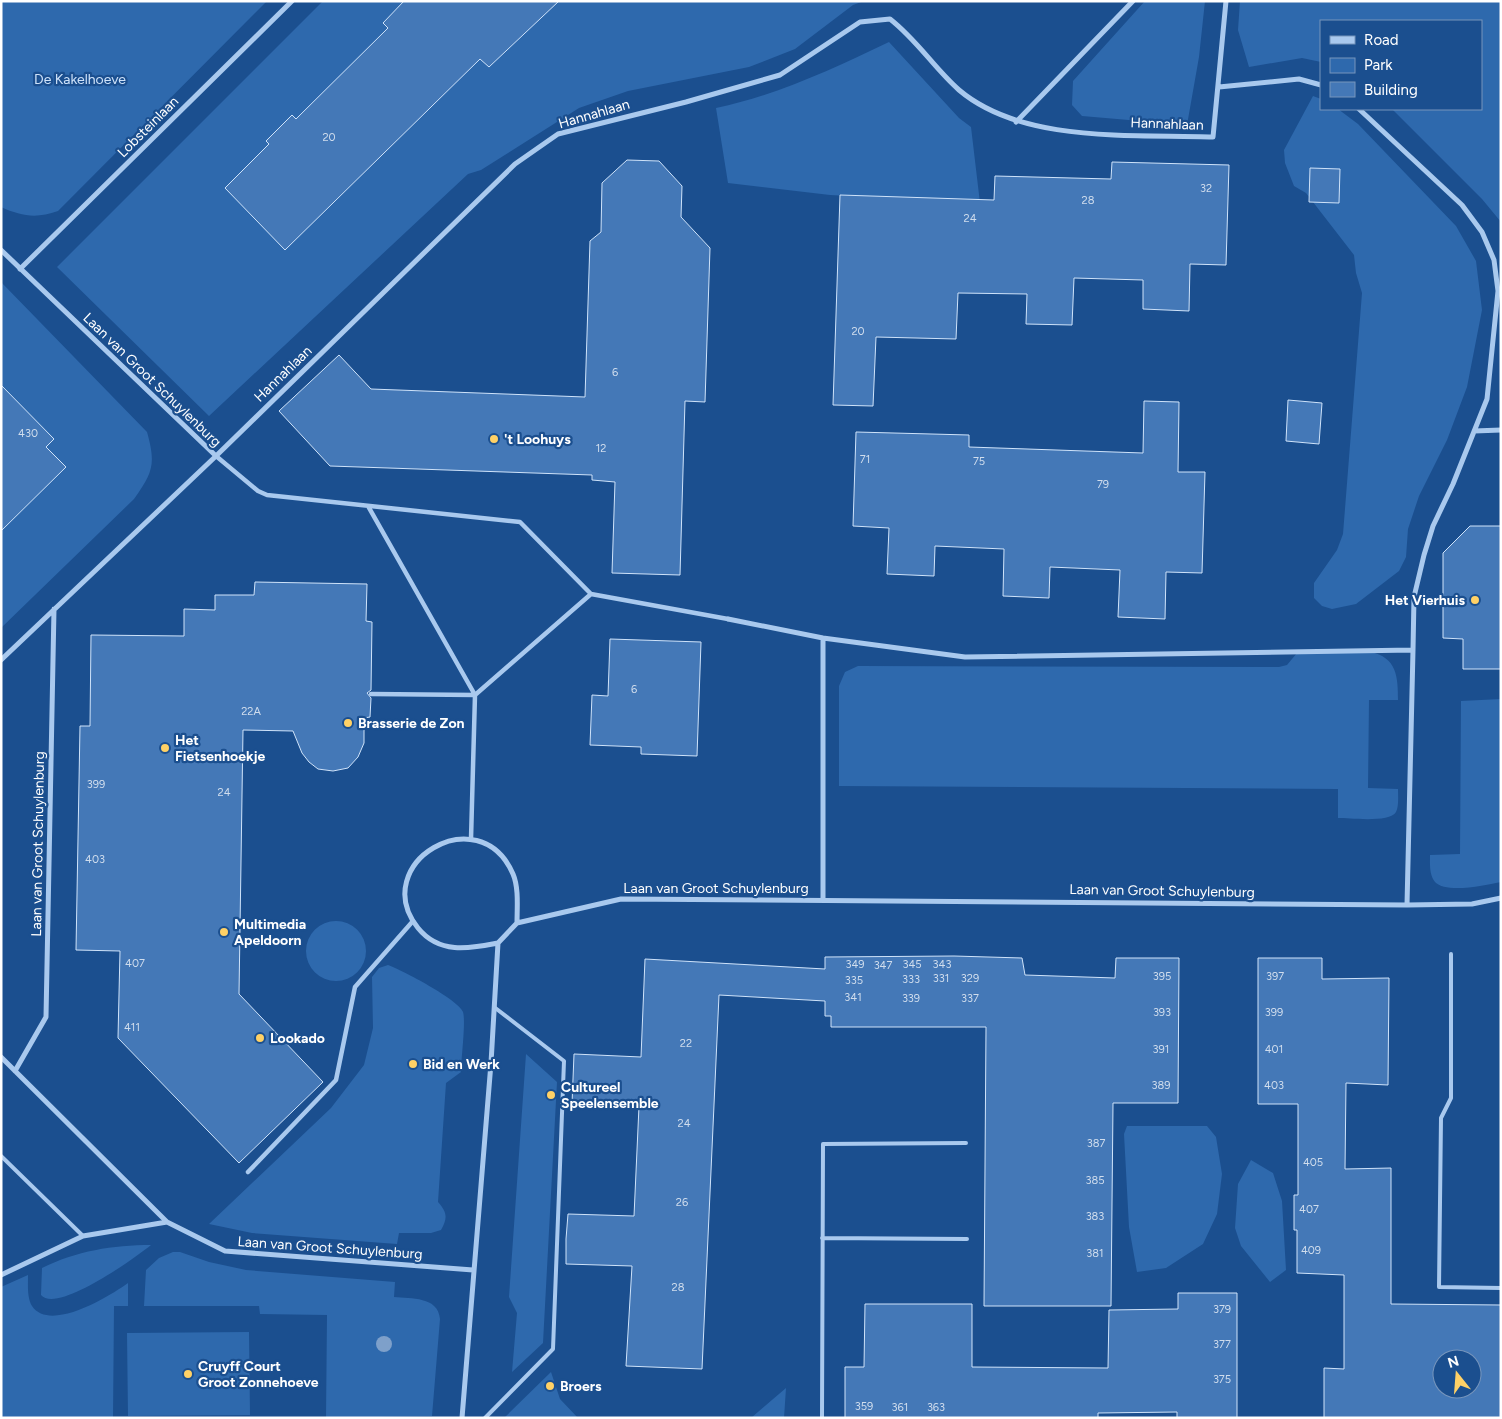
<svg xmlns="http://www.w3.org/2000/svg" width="1502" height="1419" font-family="Figtree,sans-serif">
	<rect width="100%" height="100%" fill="#1b4f8f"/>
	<path fill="#2e69ad" d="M1,1H267L58,211C36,219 21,216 1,207Z
		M323,1H864L853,5L795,49L749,67L628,91L579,108L481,170L468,174L209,416L57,267Z
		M1145,1H1205L1199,57L1187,125L1082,116L1072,105L1073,81Z
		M1240,1H1501V222L1482,199L1392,109H1481V21H1321V62L1302,58L1249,67L1238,30Z
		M889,42L959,118L971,127L980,203L830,195L728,183L716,108C778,95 832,69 889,42Z
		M1313,96L1321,99V109H1338L1358,124L1456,226L1476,261L1482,310L1467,387L1447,440L1419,496L1408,529L1406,557L1399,571L1356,604L1332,609L1322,606L1314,598V583L1337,550L1343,534L1362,293L1356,273L1354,255L1306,193L1294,186L1285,163L1284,150Z
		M1,282L147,432C156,464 153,472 134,499L1,628Z
		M1370,652C1397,657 1398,677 1398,700H1369L1368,788L1398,789C1398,796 1399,806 1396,812C1390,823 1350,818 1338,818V789L839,786V686L845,672L858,666L1279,667L1287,665L1297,653Z
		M1501,699V882C1486,885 1446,894 1435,882C1429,874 1430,864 1430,855L1460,854L1461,701Z
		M306 951a30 30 0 1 1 60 0a30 30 0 1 1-60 0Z
		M388,965C402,970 459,1000 463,1012C466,1022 461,1060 461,1072L446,1083L438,1202C447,1212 448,1218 441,1230L431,1233H399L397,1244L252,1233L209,1224L331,1108L364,1065L373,1028L372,977L379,968Z
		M526,1054L557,1082L543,1343L512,1372L517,1313L509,1297Z
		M1127,1126H1207L1216,1137L1222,1174L1217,1214L1203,1244L1166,1268L1137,1272L1129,1227L1124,1134Z
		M1251,1160L1273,1173L1282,1201L1286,1270L1270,1282L1241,1246L1235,1228L1238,1184Z
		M151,1245C135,1258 57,1314 41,1295L42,1268C76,1251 113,1245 151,1245Z
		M173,1252H180L209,1262L246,1270L395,1282L394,1297C411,1299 438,1296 440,1319L432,1416L326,1418L327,1315L260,1314L259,1306H144L146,1270L159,1258Z
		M28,1275C28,1285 27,1298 32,1306C50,1333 110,1296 128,1283V1306H114L113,1418H1V1287Z
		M249,1332L250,1415L128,1416L127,1333Z
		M551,1372L560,1399L578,1418H504Z
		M786,1388L784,1418H751Z"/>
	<path fill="#4478b7" stroke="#cfe3fa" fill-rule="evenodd" d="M404,1H559L489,67L480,59L285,250L225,188L269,144L266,141L292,115L296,119L388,28L383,23Z
		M627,160L659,161L682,186L681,217L710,248L705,402L685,401L680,575L612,573L615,482L592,480V475L330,466L279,411L339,355L371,389L585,397L590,241L601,232L602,183Z
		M1112,162L1229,165L1226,265L1190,264L1189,311L1143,309V280L1074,278L1072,325L1026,324L1027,294L958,293L956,339L876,337L873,406L833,405L840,195L994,200L995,176L1111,179Z
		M1310,168L1340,169L1339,203L1309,202Z
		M1,385L54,439L46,447L66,467L1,531Z
		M1288,400L1322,403L1319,444L1286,441Z
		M1144,401L1179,402L1178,472H1205L1202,573L1166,572L1165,619L1118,617L1120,570L1050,567L1049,598L1003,596L1004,549L935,546L934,576L887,574L889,528L853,526L856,432L969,435V447L1143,453Z
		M1470,526H1501V669H1463V639L1443,638V553Z
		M255,582L367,584L366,621L372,622L371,690L367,693L371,698L370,717L364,718V743L358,757L348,768L333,771L318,769L309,762L302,753L293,731L243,730L239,994L323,1082L239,1163L118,1038L120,951L76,950L80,726H90L91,635L184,636V609L215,610V595H254Z
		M610,639L701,642L697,756L641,754V747L590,745L592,695L608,696Z
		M954,956L1022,958L1025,975L1115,978L1116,958H1179L1178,1103H1113L1111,1306H984L986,1027H831V1016H825V1001L719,995L702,1369L626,1366L632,1266L566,1264V1239L568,1214L634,1216L639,1106L572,1104L574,1054L641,1057L645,959L825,969V957Z
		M1258,958H1322V979L1389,978L1388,1085L1346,1083L1345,1169L1391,1168V1304L1501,1305V1418H1324V1368L1344,1369V1275L1297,1273V1230H1294V1195H1298V1104H1258ZM1442,1359H1472V1389H1442Z
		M1178,1293H1237V1418H1177V1412L1098,1413V1418H845V1367H864L865,1304H972V1367L1108,1368L1109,1310L1178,1309Z"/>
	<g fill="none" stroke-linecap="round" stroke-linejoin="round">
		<path stroke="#a9c9ee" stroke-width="4" d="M1451,954V1098L1441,1118L1439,1287L1501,1288
			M1,1156L83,1236
			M822,1238L967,1239
			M485,1418L553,1349L564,1061L494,1007
			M822,1418L823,1144L966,1143"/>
		<path stroke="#a9c9ee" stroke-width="4.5" d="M216,456L258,491L267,495L520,522L591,594L728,619
			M368,506L475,695L371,694
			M471,839L475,695L591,594
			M248,1172L336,1080L355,987L413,921"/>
		<path stroke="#a9c9ee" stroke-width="5" d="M1219,87L1299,79L1321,85
			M1359,109L1462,205L1482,232L1494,260L1498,291L1487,399L1453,484L1433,526L1424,555L1414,597L1413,650
			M1016,122L1133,1
			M1,250L216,456L1,660
			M20,269L292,1
			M1474,431L1501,430
			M216,456L515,164L558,134L686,102L780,75L860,22L890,19C918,41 934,68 959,90C1023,144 1133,134 1213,137L1226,1
			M728,619L823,638L965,657L1413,650L1407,905
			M823,638V899
			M498,943C468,949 439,954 418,928C367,864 479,796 513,874C519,888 517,908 517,923
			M1,1057L167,1222L225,1251L473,1270
			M15,1071L46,1017L54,609
			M1,1275L83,1236L167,1222
			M462,1418L491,1063L498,943L517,923L621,899L1407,905L1472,904L1501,898"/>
	</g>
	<circle fill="#7ea0ca" cx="384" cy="1344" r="8"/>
	<g fill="#ffd166" stroke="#1b4f8f" stroke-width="2">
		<circle cx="494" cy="439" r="5"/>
		<circle cx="1475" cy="600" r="5"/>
		<circle cx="348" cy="723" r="5"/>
		<circle cx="165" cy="748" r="5"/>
		<circle cx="224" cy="932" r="5"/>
		<circle cx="260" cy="1038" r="5"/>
		<circle cx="413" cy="1064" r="5"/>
		<circle cx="551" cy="1095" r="5"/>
		<circle cx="188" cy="1374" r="5"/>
		<circle cx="550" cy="1386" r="5"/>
	</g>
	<g text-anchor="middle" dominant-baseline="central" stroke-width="4.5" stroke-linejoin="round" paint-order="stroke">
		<g font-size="11" fill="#d0dded">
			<text x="329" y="137">20</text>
			<text x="1206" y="188">32</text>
			<text x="1088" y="200">28</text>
			<text x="970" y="218">24</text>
			<text x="858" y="331">20</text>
			<text x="615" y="372">6</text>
			<text x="28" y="433">430</text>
			<text x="601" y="448">12</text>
			<text x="865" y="459">71</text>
			<text x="979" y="461">75</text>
			<text x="1103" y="484">79</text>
			<text x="634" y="689">6</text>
			<text x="251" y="711">22A</text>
			<text x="96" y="784">399</text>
			<text x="224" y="792">24</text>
			<text x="95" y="859">403</text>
			<text x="135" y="963">407</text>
			<text x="855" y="964">349</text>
			<text x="912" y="964">345</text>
			<text x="942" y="964">343</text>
			<text x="883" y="965">347</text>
			<text x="1162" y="976">395</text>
			<text x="1275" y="976">397</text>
			<text x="941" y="978">331</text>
			<text x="970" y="978">329</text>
			<text x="911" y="979">333</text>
			<text x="854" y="980">335</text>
			<text x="853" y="997">341</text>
			<text x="911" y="998">339</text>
			<text x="970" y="998">337</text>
			<text x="1162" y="1012">393</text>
			<text x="1274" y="1012">399</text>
			<text x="132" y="1027">411</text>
			<text x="686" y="1043">22</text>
			<text x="1161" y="1049">391</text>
			<text x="1274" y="1049">401</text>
			<text x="1161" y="1085">389</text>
			<text x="1274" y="1085">403</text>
			<text x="684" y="1123">24</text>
			<text x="1096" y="1143">387</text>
			<text x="1313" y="1162">405</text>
			<text x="1095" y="1180">385</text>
			<text x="682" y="1202">26</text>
			<text x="1309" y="1209">407</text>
			<text x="1095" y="1216">383</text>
			<text x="1311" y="1250">409</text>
			<text x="1095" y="1253">381</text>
			<text x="678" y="1287">28</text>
			<text x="1222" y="1309">379</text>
			<text x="1222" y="1344">377</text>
			<text x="1222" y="1379">375</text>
			<text x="864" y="1406">359</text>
			<text x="900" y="1407">361</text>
			<text x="936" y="1407">363</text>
		</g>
		<g font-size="14" fill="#cfe3fa" stroke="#1b4f8f">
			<text x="80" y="79">De Kakelhoeve</text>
		</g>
		<g font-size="14" fill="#fff" stroke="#1b4f8f">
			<text transform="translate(594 114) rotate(-16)">Hannahlaan</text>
			<text transform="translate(1167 124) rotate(2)">Hannahlaan</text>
			<text transform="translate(148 127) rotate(-45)">Lobsteinlaan</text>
			<text transform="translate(283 374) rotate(-44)">Hannahlaan</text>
			<text transform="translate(152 380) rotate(44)">Laan van Groot Schuylenburg</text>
			<text transform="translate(38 844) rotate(-89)">Laan van Groot Schuylenburg</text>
			<text x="716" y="888">Laan van Groot Schuylenburg</text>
			<text transform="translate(1162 891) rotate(1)">Laan van Groot Schuylenburg</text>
			<text transform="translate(330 1248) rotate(4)">Laan van Groot Schuylenburg</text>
		</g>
		<g font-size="14" font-weight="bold" fill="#fff" stroke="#1b4f8f" text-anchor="start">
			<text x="504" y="439">'t Loohuys</text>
			<text x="1465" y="600" text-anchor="end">Het Vierhuis</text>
			<text x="358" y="723">Brasserie de Zon</text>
			<text x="175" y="740">Het<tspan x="175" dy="16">Fietsenhoekje</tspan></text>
			<text x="234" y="924">Multimedia<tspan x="234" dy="16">Apeldoorn</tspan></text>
			<text x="270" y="1038">Lookado</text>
			<text x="423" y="1064">Bid en Werk</text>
			<text x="561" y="1087">Cultureel<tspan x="561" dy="16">Speelensemble</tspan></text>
			<text x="198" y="1366">Cruyff Court<tspan x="198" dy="16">Groot Zonnehoeve</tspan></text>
			<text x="560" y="1386">Broers</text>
		</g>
	</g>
	<rect width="1502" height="1419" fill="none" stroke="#ffffff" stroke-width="5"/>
	<rect x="1320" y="20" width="162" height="90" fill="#1b4f8f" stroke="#7695bc"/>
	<rect x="1330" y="36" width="25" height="8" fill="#a9c9ee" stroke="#7695bc"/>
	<text x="1364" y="45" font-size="15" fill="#ffffff">Road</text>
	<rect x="1330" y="58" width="25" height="15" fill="#2e69ad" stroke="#7695bc"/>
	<text x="1364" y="70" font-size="15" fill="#ffffff">Park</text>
	<rect x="1330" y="82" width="25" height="15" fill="#4478b7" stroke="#7695bc"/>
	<text x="1364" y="95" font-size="15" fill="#ffffff">Building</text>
	<g transform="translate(1457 1374) rotate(343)"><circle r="24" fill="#1b4f8f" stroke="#7695bc"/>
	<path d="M0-4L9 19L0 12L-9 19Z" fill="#ffd166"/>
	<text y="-8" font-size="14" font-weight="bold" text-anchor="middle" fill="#ffffff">N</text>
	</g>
</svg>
